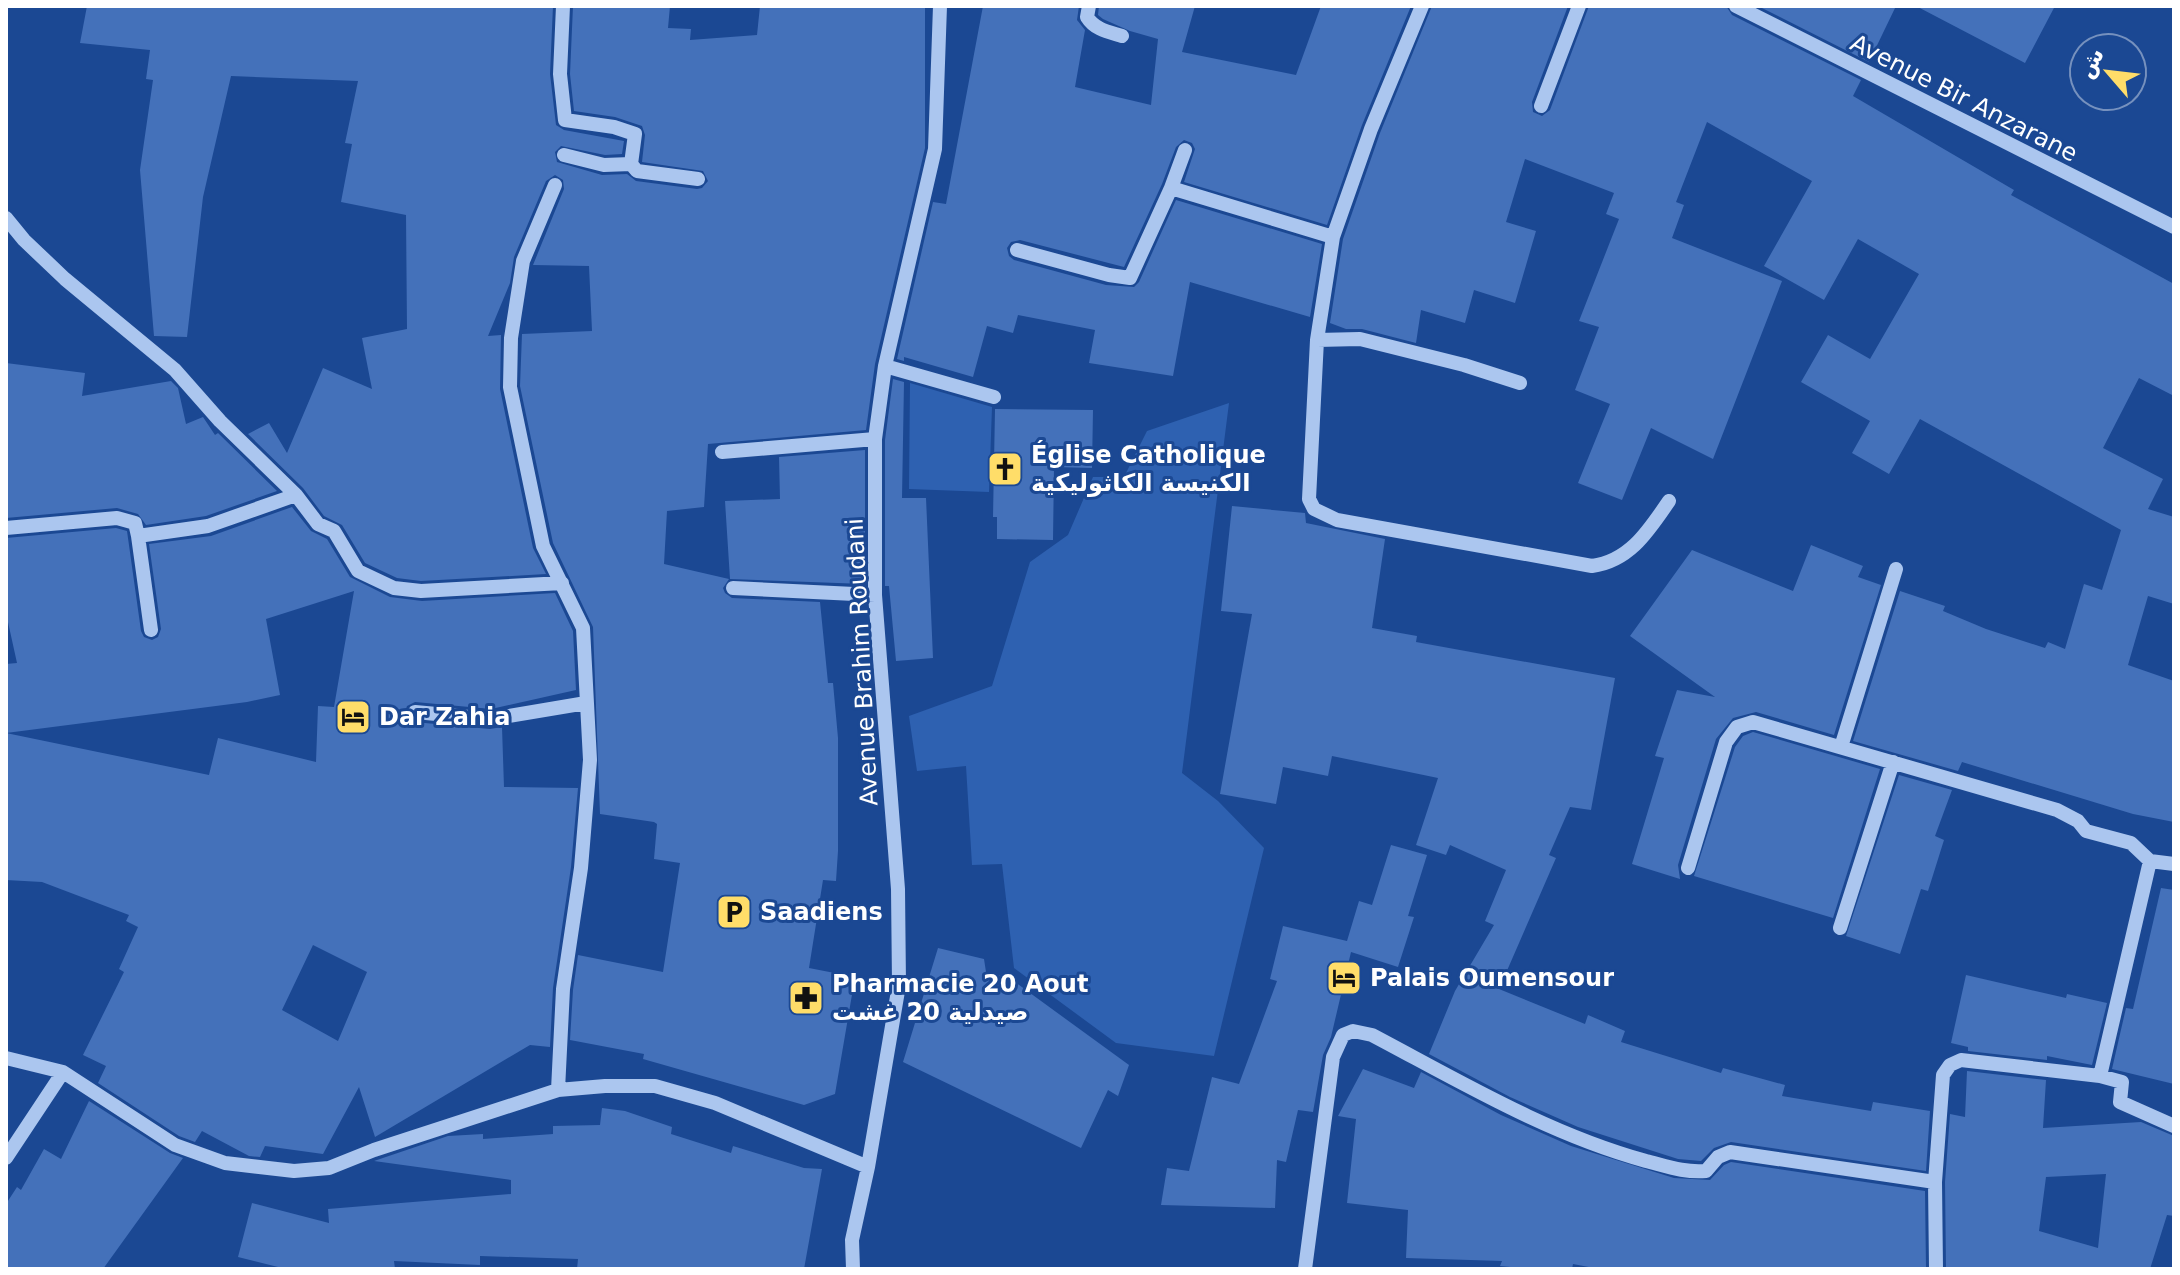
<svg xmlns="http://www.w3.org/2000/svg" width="2180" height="1275" font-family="'DejaVu Sans','Noto Sans Arabic',sans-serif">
	<rect width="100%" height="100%" fill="#1b4893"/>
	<path fill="#2e61b1" d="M910,383L992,407L989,492L909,489Z
		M1229,403L1182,773L1218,801L1264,848L1214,1056L1116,1043L1014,968L1002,864L972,865L966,766L917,771L909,716L992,686L1030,562L1068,535L1093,477H1124L1147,431Z"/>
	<path fill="#4471ba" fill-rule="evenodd" d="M87,6H553L550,74L556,125L564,130L624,141L622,154L605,155L561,146L555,152L557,162L602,175L627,174L636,181L697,189L702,188L708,181L703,171L642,162L645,135L642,126L615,117L574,111L570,74L573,6H670L668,28L691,29L690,40L757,35L760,6H925V148L875,364L866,430L708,444L704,507L667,511L664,564L729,579L723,588L725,593L732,598L820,602L828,683H833L838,738V851L836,881L823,880L809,968L855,977L835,1094L804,1105L643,1059L644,1054L570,1040L573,990L578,955L663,972L680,863L654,859L657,824L654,822L600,814L593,627L553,543L520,386L522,334L592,331L589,266L533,265L564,189L563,180L555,175L546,181L514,257L510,283L488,336L501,335L500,389L533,548L546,574L421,581L397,578L365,563L342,525L324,516L303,488L248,434L269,423L287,453L323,368L372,389L362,338L407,329L406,215L341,202L352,144L345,143L358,81L231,76L203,197L187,337L154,336L140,170L153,80L146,79L150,50L80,43Z
		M983,6H1079L1077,20L1085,30L1075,87L1151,105L1158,39L1130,31L1103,19L1098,15L1099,6H1195L1182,52L1296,75L1321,6H1411L1362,125L1327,225L1184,182L1195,149L1192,143L1184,140L1176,147L1162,184L1124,267L1020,240L1011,242L1007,248L1009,256L1014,260L1106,285L1134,287L1139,282L1176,200L1322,244L1310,317L1190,282L1173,376L1089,363L1095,330L1018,315L1013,333L987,326L973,377L904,357V361L897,359L933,202L946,204Z
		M1432,6H1568L1532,102L1533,112L1542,116L1550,110L1589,6H1726L1732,15L1861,80L1853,96L2014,190L2011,195L2174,284V396L2139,378L2103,448L2163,479L2148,509L2174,517V604L2148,596L2128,665L2174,681V822L2133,814L1962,762L1958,771L1853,741L1900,591L1945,606L1943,611L1986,629L2045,648L2048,642L2065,649L2084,584L2102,590L2121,530L1920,419L1889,474L1852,453L1870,421L1801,382L1828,335L1870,359L1919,274L1858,239L1824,300L1764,266L1812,181L1707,122L1676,202L1684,205L1672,238L1782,281L1713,459L1651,428L1622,500L1578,483L1610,404L1575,390L1599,327L1579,321L1619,219L1606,214L1614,193L1525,159L1506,222L1536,231L1515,303L1474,290L1465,323L1421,310L1416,343L1362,329H1346L1330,323L1343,239L1380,133Z
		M1758,6H1896L1869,62Z
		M1916,6H2055L2025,63Z
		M6,363L85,373L82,396L171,381L178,388L186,424L203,417L215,435L218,433L277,491L206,516L146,525L138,514L117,508L6,518Z
		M893,379L904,382L902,498H926L933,658L896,661L889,586H885V440Z
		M995,409L1093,410L1092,468L1054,467L1053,540L997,539V517H993Z
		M865,450V584L730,579L725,501L780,499L779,457Z
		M1232,506L1305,513L1306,523L1385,539L1372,628L1417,636L1416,642L1615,678L1591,810L1570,807L1549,855L1556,858L1499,989L1585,1024L1588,1015L1625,1031L1621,1042L1721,1073L1723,1068L1785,1085L1782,1096L1871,1111L1873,1102L1930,1111L1926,1171L1731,1142L1714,1148L1701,1161L1678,1159L1578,1127L1510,1097L1429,1054L1455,991L1494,925L1485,921L1506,870L1450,845L1446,855L1416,845L1438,778L1332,756L1328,776L1283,767L1276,804L1220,794L1252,614L1221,611Z
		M292,507L311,531L327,539L350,577L390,597L422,601L555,593L573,631L576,690L491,709L415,702L407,706L405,712L409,720L414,722L490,729L502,727L504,787L578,788L571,867L553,988L550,1047L530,1045L375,1137L359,1087L323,1154L265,1146L260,1157L249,1156L202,1131L195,1142L179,1136L98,1083L106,1066L83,1055L124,972L119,969L138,927L126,921L129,915L42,882L6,880V733L209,775L218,738L316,762L318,706L334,707L354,591L266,619L280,695L247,702L6,733V664L17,663L6,613V538L116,528L127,531L141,631L144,637L152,640L158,637L161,629L149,544L211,536ZM313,945L367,972L338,1041L282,1010Z
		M1811,545L1863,566L1858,577L1881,585L1834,735L1756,712L1733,718L1716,739L1678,865L1680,879L1632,864L1664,758L1655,756L1677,690L1715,697L1630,636L1692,550L1793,591Z
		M1753,732L1880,769L1833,918L1694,876L1735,747L1743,736Z
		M1899,775L1952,790L1935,836L1944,840L1928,891L1921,889L1900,954L1846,936Z
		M1391,845L1427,855L1408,916L1414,917L1398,967L1351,952L1331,1037L1323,1055L1313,1112L1298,1110L1286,1162L1277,1160L1275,1208L1161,1205L1167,1168L1189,1171L1212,1077L1239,1084L1277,981L1270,979L1283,926L1347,941L1359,901L1372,905Z
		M2161,888L2174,890V1084L2112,1069L2126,1008L2133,1009Z
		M938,948L984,959L986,972L1008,977L1129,1065L1118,1096L1108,1090L1081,1148L903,1062Z
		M1966,975L2066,998L2067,994L2107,1003L2092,1065L2047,1056V1060L1968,1051V1047L1951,1043Z
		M1363,1069L1414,1088L1421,1072L1501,1115L1571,1146L1674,1178L1710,1180L1724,1165L1731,1162L1925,1191L1926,1269H1599L1573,1264L1572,1269H1532L1500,1266L1502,1261L1406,1258L1408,1210L1347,1203L1356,1119L1338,1116Z
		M1967,1071L2046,1080L2043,1128L2141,1122L2174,1136V1216L2167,1215L2150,1269H1946L1945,1182L1950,1114L1965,1117ZM2106,1174L2098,1248L2039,1231L2046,1177Z
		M89,1101L170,1153L183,1158L103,1269H6V1204L17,1187L21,1190L44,1149L61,1159Z
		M602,1108L625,1111L672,1127L671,1134L731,1153L733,1146L804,1168L822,1169L804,1269H577L578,1259L480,1256V1265L394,1261L395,1269H286L238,1257L252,1203L329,1223L328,1209L511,1194V1180L374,1161L448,1136L483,1134V1139L553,1134V1126L600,1125Z"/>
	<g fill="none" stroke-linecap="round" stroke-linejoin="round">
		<path stroke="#abc6ef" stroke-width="14" d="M563,6L560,74L565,120L614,127L635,134L631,164L637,171L698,179
			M1089,6L1087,17C1095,30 1109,32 1122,36
			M1422,6L1371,129L1333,237L1317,340L1309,499L1314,509L1337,520L1592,566C1630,561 1649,530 1669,501
			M1736,6L2174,227
			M1541,106L1579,6
			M564,155L604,165L631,164
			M555,185L523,261L511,338L510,387L543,546L583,628L590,760L581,868L563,989L558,1090
			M1171,188L1333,237
			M6,218L24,240L65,279L175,370L220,421L296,495L318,524L334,531L358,571L394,588L421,591L562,583
			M1017,250L1109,275L1130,278L1171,188L1185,150
			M1317,340L1360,339L1464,365L1520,383
			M885,366L994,397
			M722,452L875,439
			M6,528L117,518L135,523L138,536L208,526L296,495
			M138,536L151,630
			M733,588L875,595
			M415,712L491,719L586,703
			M1841,747L1896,569
			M1688,868L1726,742L1737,727L1753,722L2057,810L2078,821L2086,831L2131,843L2150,861L2174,864
			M1840,928L1893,762
			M6,1058L63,1072L175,1145L225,1163L294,1171L329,1168L374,1150L558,1090L605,1086H655L715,1103L868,1167
			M2100,1076L2150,861
			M6,1158L63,1072
			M853,1269L852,1240L868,1167L899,985L898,889L875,595V439L885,366L935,149L940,6
			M1305,1269L1333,1057L1343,1035L1353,1031L1372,1035C1461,1082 1548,1134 1646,1161C1666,1166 1685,1173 1706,1171L1718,1157L1730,1152L1935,1182
			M1936,1269L1935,1182L1943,1075L1950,1065L1961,1060L2100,1076L2122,1082L2120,1102L2174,1126"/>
	</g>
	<defs>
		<symbol id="church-square" viewBox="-11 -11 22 22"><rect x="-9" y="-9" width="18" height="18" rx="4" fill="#ffdd69" stroke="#1b4893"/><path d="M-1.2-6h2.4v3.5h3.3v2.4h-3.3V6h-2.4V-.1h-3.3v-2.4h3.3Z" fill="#111"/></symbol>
		<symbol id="hotel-square" viewBox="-11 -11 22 22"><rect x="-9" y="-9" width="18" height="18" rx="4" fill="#ffdd69" stroke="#1b4893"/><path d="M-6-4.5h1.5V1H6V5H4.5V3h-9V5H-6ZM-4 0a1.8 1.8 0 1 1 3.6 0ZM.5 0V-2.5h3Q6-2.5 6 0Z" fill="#111"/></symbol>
		<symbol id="parking-square" viewBox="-11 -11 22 22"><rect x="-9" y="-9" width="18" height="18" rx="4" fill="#ffdd69" stroke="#1b4893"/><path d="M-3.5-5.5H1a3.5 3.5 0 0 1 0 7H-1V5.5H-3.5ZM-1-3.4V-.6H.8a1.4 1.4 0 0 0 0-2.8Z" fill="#111"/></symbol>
		<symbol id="pharmacy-square" viewBox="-11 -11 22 22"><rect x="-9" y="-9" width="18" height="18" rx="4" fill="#ffdd69" stroke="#1b4893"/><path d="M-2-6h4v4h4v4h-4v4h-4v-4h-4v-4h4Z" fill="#111"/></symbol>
	</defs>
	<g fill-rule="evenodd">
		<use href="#church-square" x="985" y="449" width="40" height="40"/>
		<use href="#hotel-square" x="333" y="697" width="40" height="40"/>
		<use href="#parking-square" x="714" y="892" width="40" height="40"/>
		<use href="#hotel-square" x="1324" y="958" width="40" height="40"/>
		<use href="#pharmacy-square" x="786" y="978" width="40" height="40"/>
	</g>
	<g text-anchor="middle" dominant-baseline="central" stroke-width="6" stroke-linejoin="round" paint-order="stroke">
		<g font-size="24" fill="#fff" stroke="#1b4893">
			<text transform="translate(1964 98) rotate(27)">Avenue Bir Anzarane</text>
			<text transform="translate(862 662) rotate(-93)">Avenue Brahim Roudani</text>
		</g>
		<g font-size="24" font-weight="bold" fill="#fff" stroke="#1b4893" text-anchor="start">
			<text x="1031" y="455">Église Catholique<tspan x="1031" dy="28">الكنيسة الكاثوليكية</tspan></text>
			<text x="379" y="717">Dar Zahia</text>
			<text x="760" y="912">Saadiens</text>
			<text x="1370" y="978">Palais Oumensour</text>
			<text x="832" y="984">Pharmacie 20 Aout<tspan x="832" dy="28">صيدلية 20 غشت</tspan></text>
		</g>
	</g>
	<rect width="2180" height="1275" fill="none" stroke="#ffffff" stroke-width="16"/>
	<g transform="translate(2108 72) rotate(298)"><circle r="38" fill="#1b4893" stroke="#7691be" stroke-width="2"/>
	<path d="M0-6L14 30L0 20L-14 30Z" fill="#ffdd69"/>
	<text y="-12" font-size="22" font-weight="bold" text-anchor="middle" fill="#ffffff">ش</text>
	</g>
</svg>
